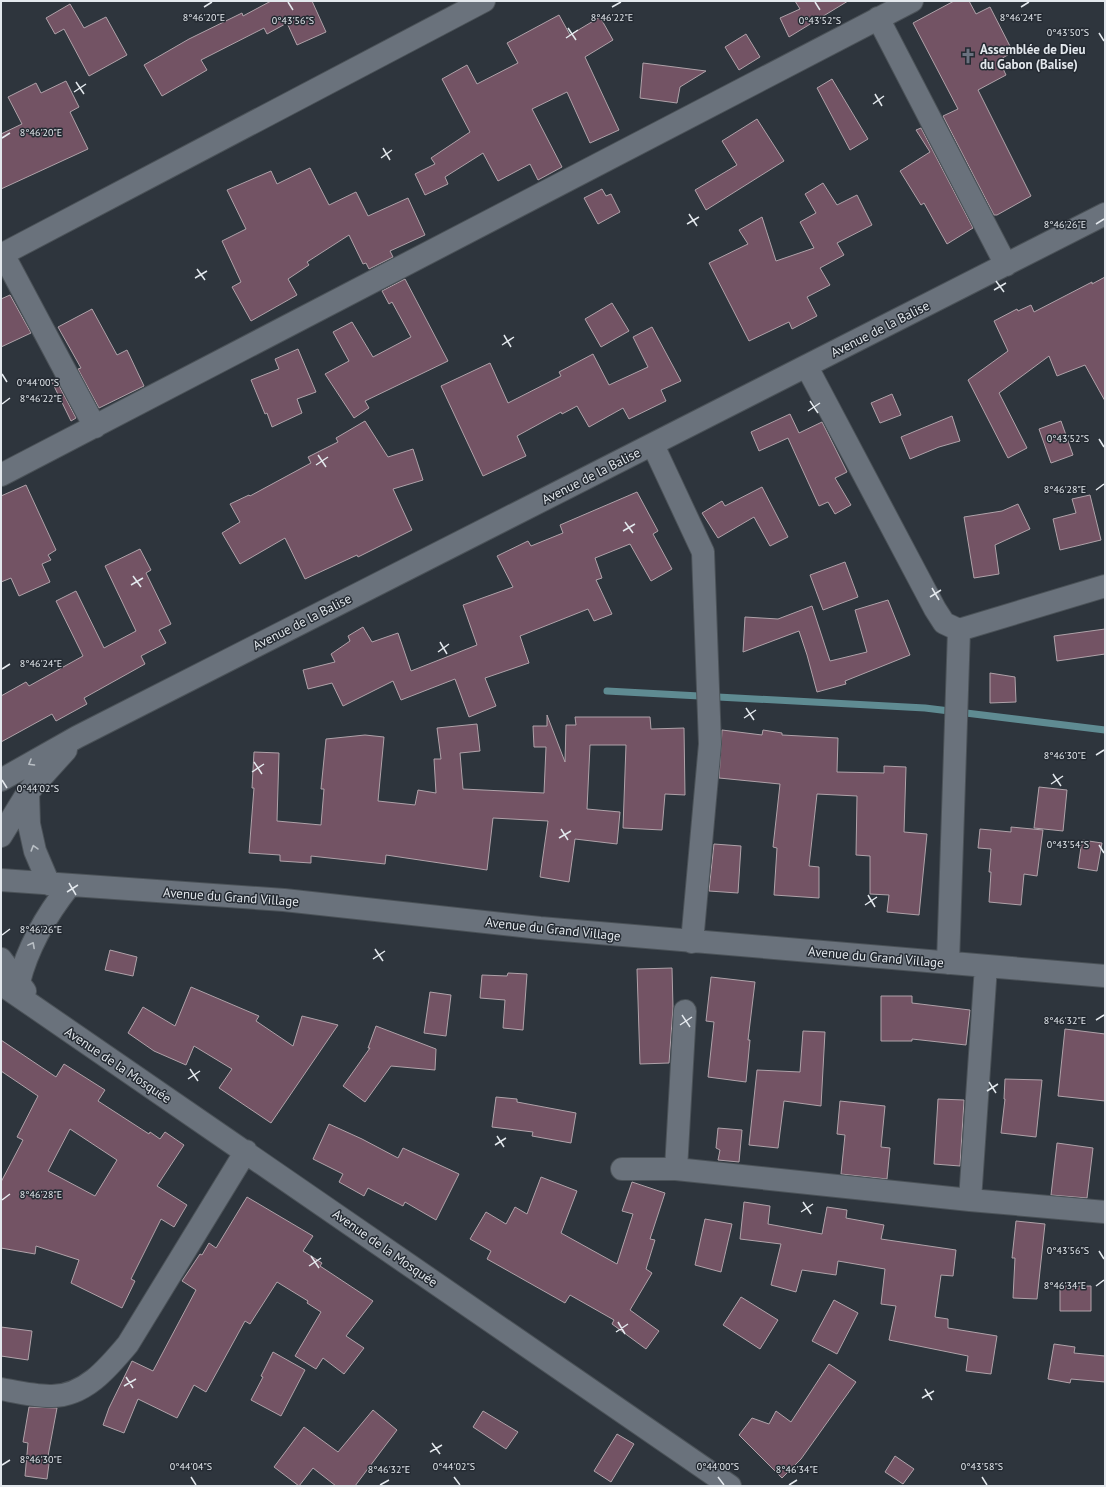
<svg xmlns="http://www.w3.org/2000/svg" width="1106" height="1487" font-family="'PT Sans',sans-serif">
	<rect width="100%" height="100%" fill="#2e353d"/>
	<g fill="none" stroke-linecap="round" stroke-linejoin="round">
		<path stroke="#5f8b92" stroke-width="7" d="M607,691L925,708L1105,730"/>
	</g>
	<path fill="#735364" stroke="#afa2a9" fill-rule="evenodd" d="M271,1H312L326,32L297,45L287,23L267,34L264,28L201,60L207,70L162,96L144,65L189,39L242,13L243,16Z
		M795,1H848L789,37L780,18L800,9Z
		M954,1H969L976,14L990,7L1013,52L999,60L1006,75L978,90L1031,196L997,215H994L943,116L958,109L913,23Z
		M70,4L84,28L106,17L127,55L89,76L64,29L55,34L46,18Z
		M559,15L570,35L600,17L613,40L585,57L619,130L590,143L567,92L532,109L562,167L538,180L530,164L498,181L483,153L445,177L448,184L425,195L415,174L435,164L431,158L470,132L442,79L467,65L477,84L518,63L507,43Z
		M746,34L760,57L739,70L725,47Z
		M643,63L706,71L680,87L677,103L640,98Z
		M832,79L868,139L850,150L817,88Z
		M66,81L79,107L70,112L88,149L1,189V134L22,124L8,97L36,83L41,93Z
		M757,119L784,161L706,210L695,190L737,165L722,141Z
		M921,128L973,228L947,244L924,203L921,205L900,171L930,152L916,130Z
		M310,168L329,205L356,192L368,216L408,198L425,235L390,251L393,257L369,269L366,263L363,264L349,235L307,262L309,265L288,279L297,295L251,321L232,287L241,282L222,241L246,229L227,190L271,171L277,184Z
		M823,183L837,205L857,195L872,225L837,243L844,255L820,268L830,285L807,297L817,316L792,329L789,322L749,341L709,263L748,244L739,230L762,217L776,261L814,248L800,222L816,213L805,194Z
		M602,189L606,196L611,194L620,212L598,224L584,198Z
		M1105,277V401L1085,365L1057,376L1049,356L999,393L1027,448L1008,458L968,380L1008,351L994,321L1017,309L1018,311L1031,305L1034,312L1092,282V284Z
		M405,279L448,361L365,401L369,408L354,418L325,374L349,361L333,332L352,322L373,357L411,337L392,302L389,304L382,291Z
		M10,295L31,333L1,347V299Z
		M612,303L629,331L601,347L585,319Z
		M92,309L117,355L127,350L144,386L99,408L78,369L81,368L58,327Z
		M652,327L681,381L661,390L666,401L629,419L623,408L589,427L577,406L562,414L561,412L517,436L526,456L483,476L441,386L490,363L508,403L561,376L559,372L593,354L609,385L648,367L633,337Z
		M298,349L316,392L297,399L302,413L272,427L267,413L265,414L251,380L279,369L275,359Z
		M56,380L76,418L71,421L52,382Z
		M892,394L901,415L880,423L871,403Z
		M790,414L799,433L822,422L847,472L835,478L851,505L835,514L828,502L819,506L788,438L759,451L751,432Z
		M952,416L960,441L939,447L910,459L901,437Z
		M365,421L388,457L413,449L423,480L393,489L412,530L358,557L357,555L305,579L285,538L240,564L222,533L240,522L230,504L249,495L250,496L311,463L308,457L338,442L336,438Z
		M1061,421L1073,455L1051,463L1039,429Z
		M26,485L56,550L48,555L51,560L42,564L50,582L19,596L11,578L1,582V496Z
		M762,487L788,537L770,546L754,517L718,538L702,513L722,501L725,506Z
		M637,492L658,531L653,534L672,569L651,581L630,544L595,558L602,578L596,580L612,614L594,621L588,609L520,636L529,663L485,678L496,706L469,717L455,679L401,700L393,681L343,706L332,683L308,689L303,670L335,662L331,654L350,641L348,636L363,627L372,642L398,633L411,671L477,645L463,605L513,587L497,556L528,541L531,546L563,533L560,525Z
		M1090,495L1101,540L1060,550L1053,519L1076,513L1072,499Z
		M1018,504L1030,529L995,545L999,574L974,578L964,517L1002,511Z
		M140,549L151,570L146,573L171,624L159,630L166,643L141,656L145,664L84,698L87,704L56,721L52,714L1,742V696L26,682L29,686L83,656L56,601L76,591L104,648L136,631L105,566Z
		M845,562L858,597L823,610L810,575Z
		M888,600L910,655L845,681L846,684L817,692L807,655L799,631L743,652L745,617L778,619L812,606L830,661L867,652L855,610Z
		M1105,629V654L1057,661L1054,636Z
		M990,673L1015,677L1016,702L990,703Z
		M547,715L565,762L566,725H576L575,717H650L651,729L684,728L685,795L665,794L662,830L623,828L626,745H590L587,809L620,812L617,844L575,839L569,882L540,877L548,821L493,818L487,870L386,855L385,864L311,856V863L280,861V855L249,853L254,788H252L254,752L279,753L277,821L321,825L324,789H321L326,739L365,735L384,737L378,801L415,805L418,790L436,793L434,759H441L437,728L477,724L480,751L460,753L463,789L544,793L546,747H534L533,726H547Z
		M722,730L762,735L763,730L782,733V735L838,738L837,772L884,773V766L906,767L904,832L927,834L919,915L887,912L889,895L870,894V856L856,855L857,796L817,794L809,866L819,867V898L774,895L777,848L773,847L780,784L719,778Z
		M1039,787L1067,790L1063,831L1034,828Z
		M1011,827L1043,830L1037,876L1024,874L1021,905L989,902L991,872H989L991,849L978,848L980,829L1011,832Z
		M1082,840L1102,843L1097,871L1078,868Z
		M714,844L741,846L738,893L709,891Z
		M110,950L137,957L133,976L105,970Z
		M672,968L673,1008L669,1063L640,1064L637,969Z
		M508,973L527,974L523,1030L503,1028L505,1000L480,998L482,975L507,976Z
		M711,977L755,982L748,1040H750L746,1082L708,1077L714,1022L706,1021Z
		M191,987L259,1016L256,1021L293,1046L302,1016L338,1025L271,1123L219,1088L232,1069L194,1046L186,1065L154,1051L128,1033L143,1007L175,1026Z
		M430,992L451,995L446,1036L424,1033Z
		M881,996H912V1003L970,1010L966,1045L912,1039V1041H881Z
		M376,1026L436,1049L435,1070L391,1066L365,1102L343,1086L370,1048H368Z
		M1065,1029L1105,1034V1101L1058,1096Z
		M803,1031L825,1032L821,1106L784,1101L778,1148L749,1145L757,1070L800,1072Z
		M1,1040L56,1077L64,1064L105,1090L98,1101L149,1134L150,1132L160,1139L165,1132L184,1145L157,1186L187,1205L174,1227L161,1219L131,1279L135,1281L122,1308L71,1283L79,1260L36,1246L35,1254L1,1248V1182L23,1140L17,1137L38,1096L1,1071ZM70,1129L117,1160L95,1196L48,1171Z
		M1005,1079L1042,1080L1036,1137L1001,1133L1005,1099H1004Z
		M496,1097L517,1099V1102L576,1113L571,1143L532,1136L533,1132L492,1127Z
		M938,1099L964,1100L960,1166L934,1164Z
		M840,1101L885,1106L881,1147L890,1148L887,1179L841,1174L845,1135L837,1134Z
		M329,1124L362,1139L398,1158L403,1148L459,1174L436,1220L405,1202L403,1206L368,1188L364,1196L339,1182L343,1174L313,1159Z
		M718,1128L742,1130L739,1162L718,1160L720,1150L716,1148Z
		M1057,1143L1093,1148L1087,1198L1051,1195Z
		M541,1177L577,1191L561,1233L617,1264L633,1214L622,1211L632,1182L665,1193L650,1239L655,1240L646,1269L652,1273L630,1310L659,1331L646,1349L612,1324L614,1320L570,1295L565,1303L487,1259L491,1251L470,1239L486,1212L506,1224L515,1207L527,1214Z
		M247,1197L313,1236L303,1251L322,1263L320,1266L373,1301L346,1336L364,1348L344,1374L323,1358L316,1369L295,1356L321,1312L307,1303L308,1301L277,1282L250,1324L245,1321L206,1392L194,1385L177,1418L138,1399L124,1433L103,1425L109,1408L132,1361L153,1371L196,1290L182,1281L200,1254L202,1255L209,1243L216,1248Z
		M744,1202L770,1206L768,1224L822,1234L827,1207L847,1210L846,1218L884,1225L881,1239L956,1250L953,1276L941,1275L935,1317L948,1319V1328L997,1336L991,1374L966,1371L968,1356L889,1340L896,1306L881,1304L885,1269L838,1261L836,1275L802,1270L796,1292L771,1285L781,1244L740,1239Z
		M705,1219L732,1224L721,1272L695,1265Z
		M1016,1221L1045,1224L1037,1299L1013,1298L1015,1258H1012Z
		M1060,1286H1091V1311H1060Z
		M741,1297L778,1320L760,1349L723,1325Z
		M834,1300L858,1313L837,1354L812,1341Z
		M1,1327L32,1331L28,1360L1,1356Z
		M1054,1344L1075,1347L1074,1353L1105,1356V1382L1071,1379L1070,1383L1048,1379Z
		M273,1352L305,1370L281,1416L251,1400L263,1377L261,1376Z
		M829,1364L856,1382L801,1459L782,1478L739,1435L752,1418L769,1424L776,1411L791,1422Z
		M29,1407L57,1408L48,1456H50L47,1479L25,1476L28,1443L23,1442Z
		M373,1410L397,1430L355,1486H336L313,1468L299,1486L274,1467L304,1427L338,1452Z
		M483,1411L518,1432L506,1449L473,1427Z
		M617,1434L634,1444L611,1482L594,1471Z
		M895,1456L914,1469L903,1484L885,1472Z"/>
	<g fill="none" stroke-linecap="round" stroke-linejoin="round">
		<defs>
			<path id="minor" d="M878,18L1006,265
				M3,254L95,427
				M1,255L484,1
				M807,367L935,609L944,623L959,630L1105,586
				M653,445L703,552L710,744L692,942
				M1,475L912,1
				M1,780L77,737L1105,214
				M28,792L29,824L35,851L49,884
				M1,836L28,792L66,750
				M1,880L284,900L540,928L1105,976
				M1,959L25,991
				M948,963L959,630
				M19,982C28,946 47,914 70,885
				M1,984L730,1486
				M622,1169H676L970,1200L1105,1212
				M676,1169L685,1011
				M970,1200L986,966
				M1,1389C17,1392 34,1396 50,1396C84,1397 108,1368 128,1344L246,1151"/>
		</defs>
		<use href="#minor" stroke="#4b5258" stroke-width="24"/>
		<use href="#minor" stroke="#6a727c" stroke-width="22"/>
	</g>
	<defs><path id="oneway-chevron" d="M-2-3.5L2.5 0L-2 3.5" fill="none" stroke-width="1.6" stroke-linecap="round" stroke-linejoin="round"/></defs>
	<g stroke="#b9bfc5">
		<use href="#oneway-chevron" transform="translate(31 763) rotate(150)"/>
		<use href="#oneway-chevron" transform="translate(34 848) rotate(-106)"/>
		<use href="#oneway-chevron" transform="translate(32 945) rotate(-62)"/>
	</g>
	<path fill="none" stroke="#e3e8ed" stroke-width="1.5" d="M288,2L293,10M815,2L820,10M204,7L212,2M612,7L621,2M1021,7L1029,2M568,28L576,40M1099,33L1104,41M566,38L578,30M76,82L84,94M74,92L86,84M875,94L882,106M873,104L884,96M2,138L10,133M383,148L390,160M381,158L392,150M689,214L697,226M687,224L699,217M1096,224L1104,219M197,269L205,280M195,278L207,271M996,281L1004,292M994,290L1006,283M504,335L511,347M502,345L514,337M2,374L7,382M810,401L818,413M2,404L10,398M808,411L820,403M1099,439L1104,447M318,455L326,467M316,465L328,457M1096,490L1104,484M625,522L633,533M623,531L635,524M133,576L141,587M131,585L143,578M932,588L939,600M930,597L941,590M440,642L447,654M438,652L449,644M2,669L10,664M746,708L754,720M744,718L756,710M1096,755L1104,750M254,762L262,774M252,772L264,764M1053,774L1061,786M2,780L7,788M1051,784L1063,776M561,829L568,840M559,838L571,831M1099,845L1104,853M69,883L76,895M67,892L78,885M868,895L875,907M865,905L877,897M2,935L10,929M375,949L383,961M373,959L385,951M682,1015L690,1027M1096,1020L1104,1015M680,1025L692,1017M190,1069L198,1081M188,1079L200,1071M989,1082L996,1093M987,1091L998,1084M497,1136L504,1147M495,1145L506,1138M2,1200L10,1194M803,1202L811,1214M801,1212L813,1204M1099,1251L1104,1259M311,1256L319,1268M309,1266L321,1258M1096,1286L1104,1280M618,1322L625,1334M616,1332L628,1324M126,1377L133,1388M124,1386L136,1379M925,1389L932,1400M922,1398L934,1391M432,1443L440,1454M430,1452L442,1445M2,1465L10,1460M191,1477L196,1485M454,1477L460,1485M718,1477L724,1485M982,1477L987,1485M380,1485L389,1480M789,1485L797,1480"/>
	<defs>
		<symbol id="church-bare" viewBox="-9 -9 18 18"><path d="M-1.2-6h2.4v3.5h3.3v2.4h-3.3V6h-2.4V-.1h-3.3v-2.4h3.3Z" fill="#6b7280" stroke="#252b33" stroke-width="2.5" paint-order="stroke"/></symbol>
	</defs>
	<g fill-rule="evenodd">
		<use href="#church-bare" x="957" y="45" width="22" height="22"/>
	</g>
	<g text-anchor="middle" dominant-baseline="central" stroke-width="3" stroke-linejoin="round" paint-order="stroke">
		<g font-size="13" font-weight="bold" fill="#e3e8ed" stroke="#252b33" text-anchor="start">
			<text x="980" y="49">Assemblée de Dieu<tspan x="980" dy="15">du Gabon (Balise)</tspan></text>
		</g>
		<g font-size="13" fill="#e3e8ed" stroke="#252b33">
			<text transform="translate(880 329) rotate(-27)">Avenue de la Balise</text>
			<text transform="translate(591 476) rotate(-27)">Avenue de la Balise</text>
			<text transform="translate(302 622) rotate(-27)">Avenue de la Balise</text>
			<text transform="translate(231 897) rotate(4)">Avenue du Grand Village</text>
			<text transform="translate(553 929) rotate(6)">Avenue du Grand Village</text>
			<text transform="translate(876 957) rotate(5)">Avenue du Grand Village</text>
			<text transform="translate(118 1065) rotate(34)">Avenue de la Mosquée</text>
			<text transform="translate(385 1248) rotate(35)">Avenue de la Mosquée</text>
		</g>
	</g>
	<g font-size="10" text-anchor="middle" fill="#e3e8ed" stroke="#252b33" stroke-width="3" stroke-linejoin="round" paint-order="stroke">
		<text x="204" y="21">8°46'20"E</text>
		<text x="612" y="21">8°46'22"E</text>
		<text x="1021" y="21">8°46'24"E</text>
		<text x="293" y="24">0°43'56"S</text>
		<text x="820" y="24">0°43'52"S</text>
		<text x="1068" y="36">0°43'50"S</text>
		<text x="41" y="136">8°46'20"E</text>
		<text x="1065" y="228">8°46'26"E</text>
		<text x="38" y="386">0°44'00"S</text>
		<text x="41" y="402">8°46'22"E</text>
		<text x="1068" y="442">0°43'52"S</text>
		<text x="1065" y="493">8°46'28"E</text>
		<text x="41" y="667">8°46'24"E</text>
		<text x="1065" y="759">8°46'30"E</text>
		<text x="38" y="792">0°44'02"S</text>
		<text x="1068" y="848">0°43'54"S</text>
		<text x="41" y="933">8°46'26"E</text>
		<text x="1065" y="1024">8°46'32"E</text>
		<text x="41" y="1198">8°46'28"E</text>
		<text x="1068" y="1254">0°43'56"S</text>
		<text x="1065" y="1289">8°46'34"E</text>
		<text x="41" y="1463">8°46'30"E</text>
		<text x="191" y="1470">0°44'04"S</text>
		<text x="454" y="1470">0°44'02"S</text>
		<text x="718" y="1470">0°44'00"S</text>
		<text x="982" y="1470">0°43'58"S</text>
		<text x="389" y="1473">8°46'32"E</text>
		<text x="797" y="1473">8°46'34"E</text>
	</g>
	<rect width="1106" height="1487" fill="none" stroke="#e3e8ed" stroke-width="4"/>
</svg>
